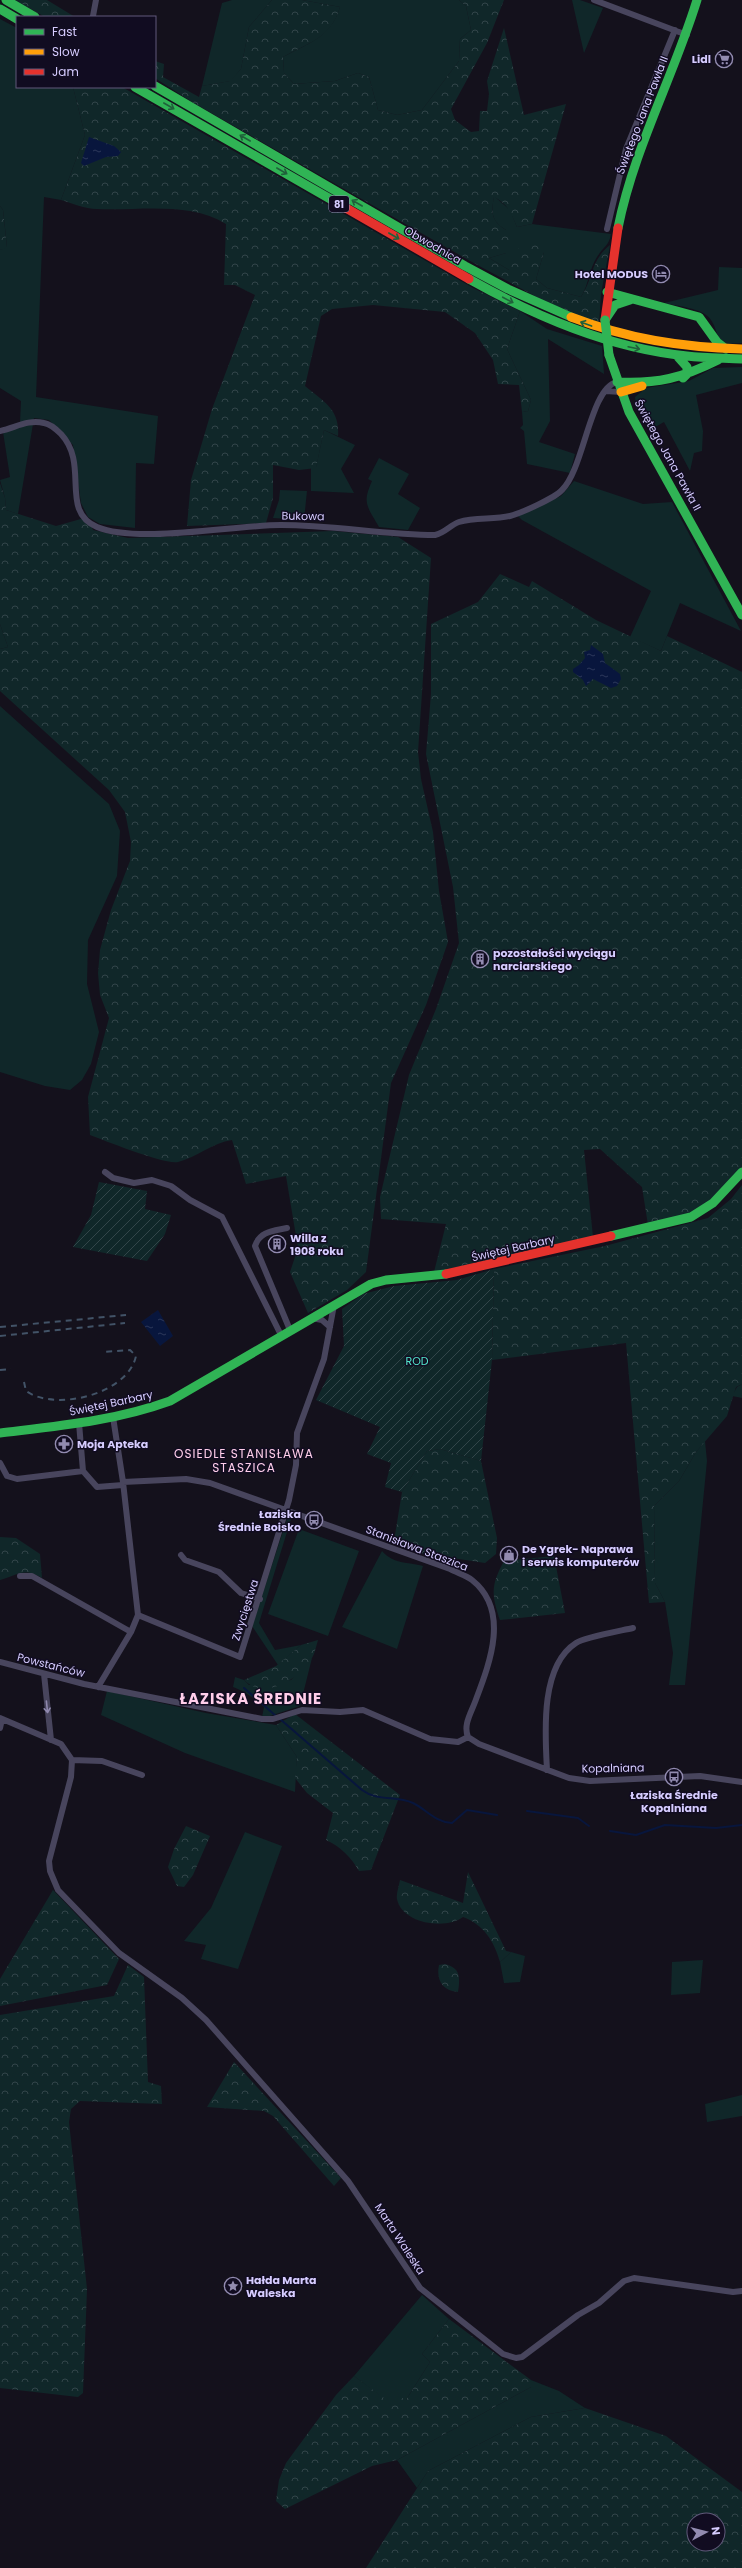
<svg xmlns="http://www.w3.org/2000/svg" width="742" height="2568" font-family="Poppins,sans-serif">
	<defs>
		<pattern id="forest-crowns" width="20" height="18" patternUnits="userSpaceOnUse"><rect width="20" height="18" fill="#102729"/><path d="M2 6a3 3 0 1 1 6 0M12 15a3 3 0 1 1 6 0" fill="none" stroke="#324549"/></pattern>
		<pattern id="garden-furrows" width="10" height="10" patternUnits="userSpaceOnUse"><rect width="10" height="10" fill="#102729"/><path d="M-1 1l2-2M0 10L10 0M9 11l2-2" fill="none" stroke="#324549"/></pattern>
		<pattern id="water-ripples" width="26" height="14" patternUnits="userSpaceOnUse"><rect width="26" height="14" fill="#08163d"/><path d="M2 4q2-2 4 0t4 0M15 11q2-2 4 0t4 0" fill="none" stroke="#2b375a"/></pattern>
	</defs>
	<rect width="100%" height="100%" fill="#14111c"/>
	<path fill="#102729" d="M232,0H272L249,27L241,69L231,81L202,86L222,3Z
		M302,0H459L466,6L471,30L460,39L459,61L422,110L397,115L378,110L369,77L358,73L335,81L294,84L284,73L283,57C309,43 331,37 340,7Z
		M572,0H580L603,8L584,53Z
		M0,19L17,28V87H73L85,135L61,200L44,197L36,397L158,416L154,464L136,463L135,528L100,524L88,517L81,503L73,445L49,420L34,418L18,514L6,510L5,498L0,480L10,477L3,432L20,423L21,401L0,388V250L7,247L3,210L0,206Z
		M494,196L510,210L517,227L532,224L611,234C609,246 603,247 597,257C589,269 589,284 581,297L547,288L536,279L544,252L509,270L489,258L506,253V230C491,221 491,213 494,196Z
		M719,267L742,268V343L725,344C714,333 718,331 711,320C704,308 676,306 664,303L718,290Z
		M520,311L547,329L602,346L604,374L548,339L550,421L539,442L575,454L570,473L527,464L524,431L520,428L523,425L522,412L528,411L531,400L507,349Z
		M742,367V383L696,395L703,431L702,451L694,453L690,471L664,422L650,430L636,408L635,397L646,388L689,381L713,368Z
		M324,430L355,445L341,469L354,493L311,491V468L316,467Z
		M379,458L409,474L398,494L420,508L408,530L379,527C367,506 362,503 372,481L368,479Z
		M574,481L643,504L672,502L741,631L680,603L661,651L630,637L651,591L522,520L518,516L561,496Z
		M280,490L307,491L304,520L273,518L279,500Z
		M0,624L8,647L0,649Z
		M0,706L109,804L120,831L117,876L88,940L87,984L99,1032L91,1064L82,1080L70,1090L45,1086L0,1072Z
		M742,1384V1398L732,1396L737,1387Z
		M705,1441L707,1461L685,1685H669L673,1653L665,1602L655,1583L654,1506L679,1481L696,1452Z
		M287,1519H291L259,1623L275,1650L301,1645L278,1665L252,1626Z
		M299,1529L359,1551L328,1636L268,1614Z
		M382,1551C393,1564 408,1562 423,1566L397,1649L342,1627Z
		M312,1658L300,1706L270,1716L262,1717L264,1707C256,1699 242,1690 233,1687L235,1677L244,1680L249,1685L291,1680Z
		M107,1691L206,1713L276,1725L297,1757L295,1792L185,1753L101,1715Z
		M245,1832L282,1846L238,1969L201,1959L206,1945L184,1941L211,1908Z
		M511,1952L525,1956L520,1982L504,1983L500,1962Z
		M703,1960L700,1993L671,1995L672,1962Z
		M742,2095V2116L707,2122L705,2104Z
		M422,2295L449,2319L422,2354L430,2362L406,2400L388,2402L354,2376Z
		M531,2380L559,2391L585,2408L531,2417L428,2471L417,2488L397,2460L531,2387Z"/>
	<path fill="url(#forest-crowns)" fill-rule="evenodd" d="M15,0H47L75,17H45Z
		M272,0H302L340,7C331,38 310,42 283,57L284,73L294,84L335,81L358,73L369,77L378,110L397,115L422,110L459,61L460,39L471,30L466,6L459,0H504L487,43L451,109L455,120L471,132L479,131L480,111H487L489,94L487,81L504,28L524,115L566,104L532,224L517,227C511,213 508,204 494,197C491,213 491,221 506,230L510,243L506,253L489,258L509,270L512,255L525,242L534,243L544,252L536,279L547,288L581,297C594,277 590,261 610,245L601,294L599,324L546,302L472,262L192,102L155,78V61L164,64L163,77L199,97L202,86L230,81L241,69L249,27Z
		M73,87H122L473,288L520,311L507,349L531,400L528,411L522,412L519,385L498,384L493,360L475,333L445,312L373,305L332,309L321,316L305,386C324,402 340,409 338,436L324,430L316,468L299,470L273,465V498L266,523L187,526L191,480L212,409L255,295L235,285H224L226,224C189,201 139,211 97,209C85,209 72,203 61,200L85,135Z
		M0,206L3,210L7,248L0,250Z
		M0,483L5,498L6,510L56,526L88,517L93,530L128,538L333,531L398,537L431,558L418,752L421,779L433,832L439,891L448,942L426,1005L391,1083L366,1272L347,1290L308,1313L290,1272L298,1248L286,1176L246,1184L232,1140C212,1143 197,1157 178,1162C165,1165 106,1141 90,1135L88,1097L109,1018L100,995L98,973L100,950L111,910L130,861L131,842L125,812L109,790L0,691V649L8,647L0,624Z
		M500,574L529,587L532,581L596,620L661,651L667,636L742,672V1167L701,1210L648,1225L642,1187L600,1149L584,1150L593,1237L434,1272L446,1224L381,1219L380,1197L409,1075L436,1009L459,943L453,887L426,754L431,694V624L478,602Z
		M742,1185V1384L736,1387L727,1416L696,1452L679,1481L654,1506L655,1583L665,1602L649,1603L626,1343L492,1360L494,1269L605,1246L708,1218L731,1199Z
		M440,1449L481,1461L497,1538L496,1554L485,1563L420,1553L394,1541L402,1492L427,1451Z
		M0,1537L16,1538L40,1554L42,1578C24,1567 18,1575 0,1580Z
		M554,1556L565,1613L500,1620C491,1594 491,1585 504,1561Z
		M318,1640C316,1646 315,1653 312,1658C300,1679 264,1701 244,1680L276,1666L301,1645Z
		M295,1714L400,1795L371,1870L359,1871C351,1857 341,1847 326,1840L333,1813L307,1793L295,1778L297,1757L276,1725Z
		M186,1826L210,1836L193,1875L184,1887L177,1886L168,1867L174,1849Z
		M468,1872L506,1951L511,1952L500,1962C494,1941 484,1925 463,1917C446,1930 402,1924 397,1899C396,1894 399,1886 400,1880L463,1903Z
		M53,1890L119,1959L107,1985L0,2006V1979Z
		M445,1964C461,1968 460,1978 458,1992C442,1991 436,1979 439,1965Z
		M128,1965L144,1977L148,2082L161,2086L162,2104L80,2101L71,2109L69,2122L87,2289L83,2393L78,2397L0,2388V2015L114,1996Z
		M234,2062L341,2178L334,2186L273,2116L264,2111L207,2107Z
		M449,2319L531,2380V2387L397,2460L372,2466L285,2509L276,2501L279,2480L286,2463L336,2395L354,2376L388,2401L395,2394L406,2400L430,2362L422,2354Z
		M585,2408L666,2436L742,2492V2568H366L428,2471L531,2417ZM694,2520H718V2544H694Z"/>
	<path fill="url(#garden-furrows)" d="M99,1182L147,1191L145,1209L171,1215L165,1234L147,1261L73,1247L91,1215Z
		M494,1269L492,1360L481,1461L440,1449L427,1451L402,1492L385,1487L391,1463L367,1454L380,1427L316,1400L344,1346L342,1309L363,1294L394,1286L457,1280Z"/>
	<path fill="url(#water-ripples)" d="M89,137L114,146L121,152L118,156L106,157L84,166L81,163Z
		M591,645L603,654L605,663L620,674L621,679L617,686L611,688L593,679L586,686L583,680L573,672V669L579,665L585,658L584,652L590,650Z
		M158,1310L173,1336L160,1346L141,1322Z"/>
	<g fill="none" stroke-linecap="round" stroke-linejoin="round">
		<path stroke="#08163d" stroke-width="2" d="M244,1688L276,1716
			M280,1719L362,1790C378,1802 396,1795 413,1803C427,1810 435,1822 452,1823L467,1810L497,1815
			M527,1811L578,1818L589,1826
			M610,1831L636,1835L665,1825L716,1828L742,1825"/>
		<path stroke="#48455d" stroke-width="6" d="M594,0L687,35
			M93,16L96,0
			M607,229L626,149L675,30
			M606,391L621,392
			M0,431C15,428 28,419 44,423C51,424 57,430 61,434C90,465 59,511 97,527C138,544 234,525 281,525C333,525 384,535 435,535C445,533 450,525 459,522C475,517 494,520 510,516C521,513 555,498 562,490C584,469 590,388 617,382
			M105,1172L113,1178L134,1183L152,1180L171,1186L190,1200L222,1217L281,1335
			M287,1228C274,1231 260,1231 255,1246L290,1330
			M312,1318L322,1320L330,1327
			M79,1423L83,1471L97,1487L123,1485
			M0,1463L7,1476L17,1479L83,1471
			M123,1482L186,1479L210,1483L450,1569C457,1573 466,1575 472,1580C511,1611 489,1665 475,1702C471,1713 463,1725 468,1737
			M181,1555L185,1560L219,1572L241,1593L260,1599
			M20,1576H32L131,1632
			M138,1615L240,1657L289,1500L296,1465L297,1433L324,1359L334,1305
			M0,1662L84,1684L262,1719H273L302,1710L340,1712L363,1710L430,1739L458,1742L468,1737
			M44,1674L51,1740
			M98,1687L131,1632L138,1615L123,1482L113,1417
			M0,1718L61,1744L72,1760L71,1777L49,1861L50,1871L58,1890L119,1953L182,1998L206,2020L348,2181L420,2288L503,2354L516,2358L522,2357L578,2315L599,2303L624,2281L634,2278L733,2292L742,2291
			M0,1728L2,1719
			M468,1737L479,1744L569,1778L590,1781L700,1776L742,1782
			M72,1760L102,1761L142,1775
			M547,1770C545,1733 540,1666 576,1643C585,1637 620,1631 633,1628"/>
		<path stroke="#30b455" stroke-width="9" d="M6,0L35,17
			M0,9L17,19
			M155,86L465,266L508,289L571,317
			M135,87L346,208
			M618,228C634,148 673,78 697,0
			M469,279C537,317 609,348 687,356C705,358 724,358 742,359
			M607,292L699,317L717,342L726,349
			M605,320L615,305L630,300
			M609,355L629,412L742,615
			M678,357L687,367V374L683,378
			M617,382C658,384 682,378 718,360
			M611,1236L691,1217L713,1203L742,1172
			M0,1433C58,1426 115,1421 170,1401L371,1284L386,1280L446,1274"/>
		<path stroke="#ff9f0a" stroke-width="9" d="M571,317C628,339 681,347 742,349
			M621,392L642,386"/>
		<path stroke="#e5322d" stroke-width="9" d="M346,208L469,279
			M605,320L618,228
			M446,1274L611,1236"/>
		<path stroke="#425367" stroke-width="2" stroke-dasharray="6 5" stroke-linecap="butt" d="M0,1327L126,1315
			M0,1336L125,1323
			M0,1370L11,1369
			M24,1382L26,1391C56,1412 128,1394 136,1356L130,1350L102,1352"/>
		<path stroke="#30b455" stroke-width="9" d="M605,320L609,355"/>
	</g>
	<defs><path id="oneway-shaft" d="M-6 0H5M1.5-3L5.5 0L1.5 3" fill="none" stroke-width="1.6" stroke-linecap="round" stroke-linejoin="round"/></defs>
	<g stroke="#20603b">
		<use href="#oneway-shaft" transform="translate(169 106) rotate(30)"/>
		<use href="#oneway-shaft" transform="translate(245 138) rotate(-150)"/>
		<use href="#oneway-shaft" transform="translate(282 171) rotate(30)"/>
		<use href="#oneway-shaft" transform="translate(357 203) rotate(-150)"/>
		<use href="#oneway-shaft" transform="translate(394 236) rotate(30)"/>
		<use href="#oneway-shaft" transform="translate(508 300) rotate(28)"/>
		<use href="#oneway-shaft" transform="translate(586 324) rotate(-160)"/>
		<use href="#oneway-shaft" transform="translate(634 348) rotate(12)"/>
	</g>
	<use stroke="#8f88ae" href="#oneway-shaft" transform="translate(47 1707) rotate(84)"/>
	<defs>
		<symbol id="supermarket-ring" viewBox="-11 -11 22 22"><circle r="9.5" fill="#110c21" stroke="#928bb0" stroke-width="1.5"/><path d="M-6-5.5h2.5l.6 2H6L4.5 2H-2.5L-4.4-4H-6ZM-1.5 3.2a1.3 1.3 0 1 0 .1 0ZM3 3.2a1.3 1.3 0 1 0 .1 0Z" fill="#928bb0"/></symbol>
		<symbol id="hotel-ring" viewBox="-11 -11 22 22"><circle r="9.5" fill="#110c21" stroke="#928bb0" stroke-width="1.5"/><path d="M-6-4.5h1.5V1H6V5H4.5V3h-9V5H-6ZM-4 0a1.8 1.8 0 1 1 3.6 0ZM.5 0V-2.5h3Q6-2.5 6 0Z" fill="#928bb0"/></symbol>
		<symbol id="building-ring" viewBox="-11 -11 22 22"><circle r="9.5" fill="#110c21" stroke="#928bb0" stroke-width="1.5"/><path d="M-4-6H4V6H1V3H-1V6H-4ZM-2.5-4.3h1.7v1.8h-1.7ZM.8-4.3h1.7v1.8H.8ZM-2.5-1h1.7V.8h-1.7ZM.8-1h1.7V.8H.8Z" fill="#928bb0"/></symbol>
		<symbol id="pharmacy-ring" viewBox="-11 -11 22 22"><circle r="9.5" fill="#110c21" stroke="#928bb0" stroke-width="1.5"/><path d="M-2-6h4v4h4v4h-4v4h-4v-4h-4v-4h4Z" fill="#928bb0"/></symbol>
		<symbol id="bus-ring" viewBox="-11 -11 22 22"><circle r="9.5" fill="#110c21" stroke="#928bb0" stroke-width="1.5"/><path d="M-5-6H5V4H4V6H2V4H-2V6H-4V4H-5ZM-3.5-4V0h7V-4ZM-3.5 1.2v1.5H-2V1.2ZM2 1.2v1.5H3.5V1.2Z" fill="#928bb0"/></symbol>
		<symbol id="shop-ring" viewBox="-11 -11 22 22"><circle r="9.5" fill="#110c21" stroke="#928bb0" stroke-width="1.5"/><path d="M-5-2.5h2.3a2.7 3.5 0 0 1 5.4 0H5L5.5 6h-11ZM-1.5-2.5h3a1.5 2.3 0 0 0-3 0Z" fill="#928bb0"/></symbol>
		<symbol id="sight-ring" viewBox="-11 -11 22 22"><circle r="9.5" fill="#110c21" stroke="#928bb0" stroke-width="1.5"/><path d="M0-6L1.8-2.2L6-1.7L2.9 1.2L3.7 5.4L0 3.3L-3.7 5.4L-2.9 1.2L-6-1.7L-1.8-2.2Z" fill="#928bb0"/></symbol>
	</defs>
	<g fill-rule="evenodd">
		<use href="#supermarket-ring" x="714" y="49" width="20" height="20"/>
		<use href="#hotel-ring" x="651" y="264" width="20" height="20"/>
		<use href="#building-ring" x="470" y="949" width="20" height="20"/>
		<use href="#building-ring" x="267" y="1234" width="20" height="20"/>
		<use href="#pharmacy-ring" x="54" y="1434" width="20" height="20"/>
		<use href="#bus-ring" x="304" y="1510" width="20" height="20"/>
		<use href="#shop-ring" x="499" y="1545" width="20" height="20"/>
		<use href="#bus-ring" x="664" y="1767" width="20" height="20"/>
		<use href="#sight-ring" x="223" y="2276" width="20" height="20"/>
	</g>
	<g text-anchor="middle" dominant-baseline="central" stroke-width="3" stroke-linejoin="round" paint-order="stroke">
		<rect fill="#110c21" stroke="#9b92bc" stroke-width="1" x="329" y="196" width="20" height="16" rx="3"/>
		<g font-size="10" font-weight="bold" fill="#d6ccff">
			<text x="339" y="204">81</text>
		</g>
		<g font-size="11" font-weight="bold" fill="#d6ccff" stroke="#110c21" text-anchor="start">
			<text x="711" y="59" text-anchor="end">Lidl</text>
			<text x="648" y="274" text-anchor="end">Hotel MODUS</text>
			<text x="493" y="953">pozostałości wyciągu<tspan x="493" dy="13">narciarskiego</tspan></text>
			<text x="290" y="1238">Willa z<tspan x="290" dy="13">1908 roku</tspan></text>
			<text x="77" y="1444">Moja Apteka</text>
			<text x="301" y="1514" text-anchor="end">Łaziska<tspan x="301" dy="13">Średnie Boisko</tspan></text>
			<text x="522" y="1549">De Ygrek- Naprawa<tspan x="522" dy="13">i serwis komputerów</tspan></text>
			<text x="674" y="1795" text-anchor="middle">Łaziska Średnie<tspan x="674" dy="13">Kopalniana</tspan></text>
			<text x="246" y="2280">Hałda Marta<tspan x="246" dy="13">Waleska</tspan></text>
		</g>
		<g font-size="11" fill="#d6ccff" stroke="#110c21">
			<text transform="translate(642 115) rotate(-69)">Świętego Jana Pawła II</text>
			<text transform="translate(433 245) rotate(30)">Obwodnica</text>
			<text transform="translate(668 455) rotate(61)">Świętego Jana Pawła II</text>
			<text transform="translate(303 516) rotate(1)">Bukowa</text>
			<text transform="translate(513 1248) rotate(-13)">Świętej Barbary</text>
			<text transform="translate(111 1403) rotate(-12)">Świętej Barbary</text>
			<text transform="translate(417 1548) rotate(21)">Stanisława Staszica</text>
			<text transform="translate(245 1610) rotate(-72)">Zwycięstwa</text>
			<text transform="translate(51 1665) rotate(14)">Powstańców</text>
			<text transform="translate(613 1768) rotate(-1)">Kopalniana</text>
			<text transform="translate(400 2239) rotate(57)">Marta Waleska</text>
		</g>
		<g font-size="11" fill="#52e5cb" stroke="#110c21">
			<text x="417" y="1361">ROD</text>
		</g>
		<g font-size="12" letter-spacing="1" fill="#ffceea" stroke="#110c21">
			<text x="244" y="1453">OSIEDLE STANISŁAWA<tspan x="244" dy="14">STASZICA</tspan></text>
		</g>
		<g font-size="15" font-weight="bold" letter-spacing="1" fill="#ffceea" stroke="#110c21">
			<text x="251" y="1698">ŁAZISKA ŚREDNIE</text>
		</g>
	</g>
	<rect x="16" y="16" width="140" height="72" fill="#110c21" stroke="#60597a"/>
	<rect x="24" y="29" width="20" height="6" fill="#30b455" stroke="#60597a"/>
	<text x="52" y="36" font-size="12" fill="#d6ccff">Fast</text>
	<rect x="24" y="49" width="20" height="6" fill="#ff9f0a" stroke="#60597a"/>
	<text x="52" y="56" font-size="12" fill="#d6ccff">Slow</text>
	<rect x="24" y="69" width="20" height="6" fill="#e5322d" stroke="#60597a"/>
	<text x="52" y="76" font-size="12" fill="#d6ccff">Jam</text>
	<g transform="translate(706 2532) rotate(83)"><circle r="19" fill="#110c21" stroke="#60597a"/>
	<path d="M0-3L7 15L0 10L-7 15Z" fill="#928bb0"/>
	<text y="-6" font-size="11" font-weight="bold" text-anchor="middle" fill="#d6ccff">N</text>
	</g>
</svg>
